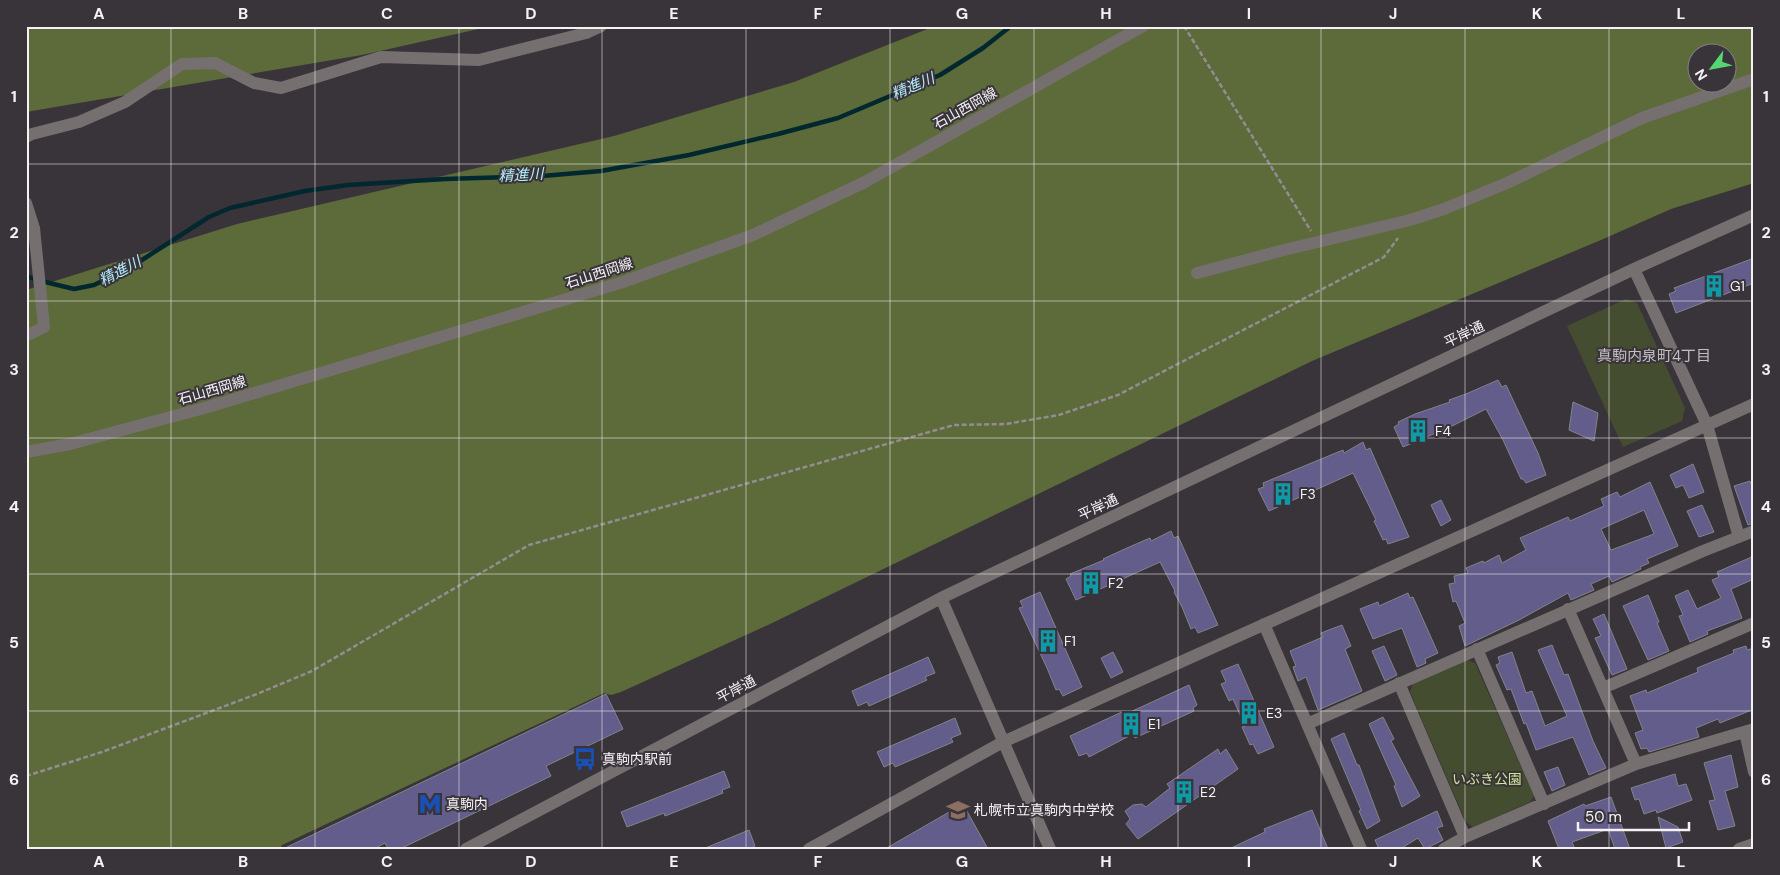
<svg xmlns="http://www.w3.org/2000/svg" width="1780" height="875" font-family="'DM Sans','Noto Sans JP',sans-serif">
	<rect width="100%" height="100%" fill="#39343a"/>
	<path fill="#454d31" d="M1626,299L1637,303L1685,408L1682,421L1623,447L1567,326Z
		M1467,660L1475,663L1534,796L1530,802L1473,827L1466,822L1410,692L1413,683Z"/>
	<path fill="#5d6a3a" fill-rule="evenodd" d="M26,26H492L362,55L26,112Z
		M935,26H1754V183L1671,209L1601,240L1312,361L768,625L621,692L611,695L604,693L282,845L280,849H26V290L237,224L614,136L794,82ZM1698,52H1728V82H1698Z"/>
	<g fill="none" stroke-linecap="round" stroke-linejoin="round">
		<path stroke="#01282f" stroke-width="4.5" d="M26,276L37,280L74,289L94,285L131,267L209,217L230,208L305,191L348,185L445,179L542,176L601,171L689,155L778,134L838,118L940,75L983,48L1011,26"/>
	</g>
	<path fill="#625d8a" stroke="#83828b" fill-rule="evenodd" d="M1754,258V283L1676,313L1669,294L1676,291L1674,288Z
		M1498,380L1502,387L1506,385L1538,453L1546,475L1526,483L1523,479H1521L1503,440L1486,409L1452,426L1403,447L1394,427L1399,424L1398,422L1415,414L1450,402L1449,400L1466,394Z
		M1573,402L1598,413L1594,441L1569,430Z
		M1363,442L1366,450L1370,448L1409,537L1388,544L1386,539L1383,540L1374,521L1376,520L1353,473L1269,511L1258,489L1264,487L1263,483L1343,450L1344,453Z
		M1693,464L1704,492L1689,498L1683,485L1676,488L1670,475Z
		M1750,481L1754,491V523L1748,525L1734,486Z
		M1650,482L1678,546L1647,559L1649,563L1640,567L1641,569L1612,582L1609,576L1591,584L1594,590L1571,600L1568,593L1519,620L1465,646L1459,626L1465,623L1456,601L1453,602L1449,584L1455,583L1454,576L1468,573L1466,568L1483,561L1484,563L1499,555L1502,563L1526,550L1520,538L1568,517L1570,521L1604,506L1601,499L1617,492L1620,497ZM1644,510L1654,534L1611,550L1601,529Z
		M1441,500L1451,520L1441,526L1431,505Z
		M1702,505L1714,532L1699,537L1687,511Z
		M1171,531L1174,538L1178,536L1218,625L1198,633L1195,627L1191,629L1182,607L1174,592L1175,591L1160,562L1076,600L1066,579L1071,576L1070,574L1104,560L1103,559L1127,548L1150,538L1151,541Z
		M1754,556V579L1731,589L1742,618L1707,631L1708,634L1690,642L1679,616L1683,615L1675,596L1688,590L1697,609L1717,600L1721,598L1712,580L1719,577L1717,572Z
		M1040,592L1082,687L1063,696L1059,689L1056,690L1047,668L1019,608L1023,607L1020,601Z
		M1408,593L1410,598L1413,597L1438,653L1425,659L1426,663L1417,667L1402,628L1373,639L1360,609L1378,602L1379,606Z
		M1648,595L1659,622L1657,623L1669,651L1648,660L1623,606Z
		M1604,614L1627,669L1612,675L1595,638L1601,636L1593,619Z
		M1342,625L1351,646L1345,649L1362,691L1318,710L1306,677L1298,681L1293,667L1296,666L1290,651L1323,637L1321,633Z
		M1552,645L1564,675L1568,674L1593,741L1606,768L1589,775L1573,737L1536,750L1526,723L1524,724L1511,689L1507,690L1496,665L1500,663L1498,657L1512,652L1526,693L1532,691L1545,726L1567,716L1538,650Z
		M1384,646L1397,675L1385,681L1372,651Z
		M1746,646L1747,650L1754,648V709L1720,723L1718,719L1696,728L1699,737L1649,752L1647,748L1641,749L1635,733L1643,730L1630,696L1646,690L1647,693L1698,672L1697,668L1734,653L1733,650Z
		M1113,652L1123,672L1111,678L1101,658Z
		M928,657L935,673L925,677L927,680L869,706L867,702L858,706L852,691Z
		M1238,664L1274,747L1258,754L1253,744L1250,745L1242,727L1245,726L1233,699L1229,701L1221,684L1226,682L1221,671Z
		M1189,685L1197,705L1193,708L1194,711L1135,738L1133,734L1089,757L1087,753L1079,756L1070,736L1124,711L1126,714Z
		M606,694L623,729L546,766L551,776L400,849H388L385,843L374,849H283Z
		M1383,717L1394,739L1391,741L1420,796L1402,807L1394,786L1396,785L1369,724Z
		M955,718L961,734L951,738L953,742L895,767L893,763L884,767L877,752Z
		M1344,733L1357,765H1359L1380,821L1367,829L1359,811L1361,810L1331,739Z
		M1218,749L1220,754L1226,749L1238,769L1138,839L1126,824L1130,819L1125,811L1133,805L1142,804L1146,807L1170,788L1167,784Z
		M1731,755L1738,787L1725,791L1735,826L1718,830L1709,801L1715,800L1704,763Z
		M1558,767L1565,785L1552,791L1544,772Z
		M724,771L730,787L722,790L723,793L665,816L664,813L627,827L621,812Z
		M1675,774L1678,786L1686,784L1692,800L1657,813L1656,810L1644,814L1639,799L1635,800L1631,788Z
		M1611,797L1630,849H1615L1608,829L1572,842L1575,849H1559L1548,821L1584,804L1585,806Z
		M963,804L988,849H885Z
		M1312,810L1328,849H1229L1265,832L1264,829Z
		M1437,811L1443,826L1437,828L1443,840L1425,849L1418,838L1400,849H1379L1375,840Z
		M1658,817L1678,827L1683,842L1666,848Z
		M749,830L755,846L748,849H703Z"/>
	<g fill="none" stroke-linecap="round" stroke-linejoin="round">
		<path stroke="#928d92" stroke-width="2.5" stroke-dasharray="5 2.5" stroke-linecap="butt" d="M1184,26L1311,231
			M26,776L102,752L257,694L312,671L529,545L954,425L1006,424L1059,415L1118,395L1384,257L1398,238"/>
		<path stroke="#75706f" stroke-width="12" d="M26,137L32,134L79,122L125,102L182,64L215,63L254,83L281,88L381,57L479,60L586,33L601,26
			M26,203L34,228L44,327L26,336
			M1634,269L1707,425L1739,537
			M1197,273L1284,250L1410,220L1444,209L1507,183L1642,118L1754,79
			M26,452L70,444L208,407L623,282L753,235L865,182L1143,26
			M941,598L1050,849
			M1568,609L1636,764
			M1264,624L1361,849
			M1477,649L1544,804
			M1399,683L1465,837
			M1603,688L1754,623
			M1307,724L1703,551L1754,531
			M1745,732L1754,772
			M466,849L941,598L1634,269L1754,215
			M809,849L1003,742L1754,404
			M1444,849L1465,837L1636,764L1754,729
			M1739,849L1754,844"/>
	</g>
	<path fill="none" stroke="#f5f1f5" stroke-width="1" stroke-opacity="0.55" d="M171,26V849M315,26V849M459,26V849M602,26V849M746,26V849M890,26V849M1034,26V849M1178,26V849M1321,26V849M1465,26V849M1609,26V849M26,164H1754M26,301H1754M26,438H1754M26,574H1754M26,711H1754"/>
	<defs>
		<symbol id="building-bare" viewBox="-9 -9 18 18"><path d="M-4-6H4V6H1V3H-1V6H-4ZM-2.5-4.3h1.7v1.8h-1.7ZM.8-4.3h1.7v1.8H.8ZM-2.5-1h1.7V.8h-1.7ZM.8-1h1.7V.8H.8Z" fill="#0f9aa8" stroke="#39343a" stroke-width="2.5" paint-order="stroke"/></symbol>
		<symbol id="bus-bare" viewBox="-9 -9 18 18"><path d="M-5-6H5V4H4V6H2V4H-2V6H-4V4H-5ZM-3.5-4V0h7V-4ZM-3.5 1.2v1.5H-2V1.2ZM2 1.2v1.5H3.5V1.2Z" fill="#1a4fb4" stroke="#39343a" stroke-width="2.5" paint-order="stroke"/></symbol>
		<symbol id="metro-bare" viewBox="-9 -9 18 18"><path d="M-5.5 5V-5H-3L0 0L3-5H5.5V5H3V-.5L0 4L-3-.5V5Z" fill="#1a4fb4" stroke="#39343a" stroke-width="2.5" paint-order="stroke"/></symbol>
		<symbol id="school-bare" viewBox="-9 -9 18 18"><path d="M0-5L7-2L0 1L-7-2ZM-4 1L0 2.5L4 1V4Q0 6-4 4Z" fill="#8d6e63" stroke="#39343a" stroke-width="2.5" paint-order="stroke"/></symbol>
	</defs>
	<g fill-rule="evenodd">
		<use href="#building-bare" x="1698" y="270" width="32" height="32"/>
		<use href="#building-bare" x="1402" y="415" width="32" height="32"/>
		<use href="#building-bare" x="1267" y="478" width="32" height="32"/>
		<use href="#building-bare" x="1075" y="567" width="32" height="32"/>
		<use href="#building-bare" x="1032" y="625" width="32" height="32"/>
		<use href="#building-bare" x="1233" y="697" width="32" height="32"/>
		<use href="#building-bare" x="1115" y="708" width="32" height="32"/>
		<use href="#bus-bare" x="569" y="743" width="32" height="32"/>
		<use href="#building-bare" x="1168" y="776" width="32" height="32"/>
		<use href="#metro-bare" x="414" y="788" width="32" height="32"/>
		<use href="#school-bare" x="942" y="794" width="32" height="32"/>
	</g>
	<g text-anchor="middle" dominant-baseline="central" stroke-width="4" stroke-linejoin="round" paint-order="stroke">
		<g font-size="14" fill="#f5f1f5" stroke="#39343a">
			<text transform="translate(965 108) rotate(-29)">石山西岡線</text>
			<text transform="translate(599 273) rotate(-18)">石山西岡線</text>
			<text transform="translate(1464 334) rotate(-25)">平岸通</text>
			<text transform="translate(212 390) rotate(-16)">石山西岡線</text>
			<text transform="translate(1098 507) rotate(-25)">平岸通</text>
			<text transform="translate(736 689) rotate(-28)">平岸通</text>
		</g>
		<g font-size="14" fill="#f5f1f5" stroke="#39343a" text-anchor="start">
			<text x="1730" y="286">G1</text>
			<text x="1435" y="431">F4</text>
			<text x="1300" y="494">F3</text>
			<text x="1108" y="583">F2</text>
			<text x="1064" y="641">F1</text>
			<text x="1266" y="713">E3</text>
			<text x="1148" y="724">E1</text>
			<text x="602" y="759">真駒内駅前</text>
			<text x="1200" y="792">E2</text>
			<text x="446" y="804">真駒内</text>
			<text x="974" y="810">札幌市立真駒内中学校</text>
		</g>
		<g font-size="14" fill="#cee497" stroke="#39343a">
			<text x="1487" y="779">いぶき公園</text>
		</g>
		<g font-size="15" font-style="italic" fill="#b2ecfa" stroke="#39343a">
			<text transform="translate(913 86) rotate(-23)">精進川</text>
			<text transform="translate(521 175) rotate(-3)">精進川</text>
			<text transform="translate(120 271) rotate(-28)">精進川</text>
		</g>
		<g font-size="15" fill="#c4bdc4" stroke="#39343a">
			<text x="1654" y="356">真駒内泉町4丁目</text>
		</g>
	</g>
	<rect width="1780" height="875" fill="none" stroke="#39343a" stroke-width="55"/>
	<g transform="translate(1712 68) rotate(238)"><circle r="24" fill="#39343a" stroke="#848085"/>
	<path d="M0-4L9 19L0 12L-9 19Z" fill="#55d671"/>
	<text y="-8" font-size="14" font-weight="bold" text-anchor="middle" fill="#f5f1f5">N</text>
	</g>
	<path d="M1578 822v8h111v-8" fill="none" stroke="#f5f1f5" stroke-width="2.5"/>
	<text x="1585" y="822" font-size="15" fill="#f5f1f5" stroke="#39343a" stroke-width="4" paint-order="stroke">50 m</text>
	<rect x="28" y="28" width="1724" height="820" fill="none" stroke="#f5f1f5" stroke-width="2"/>
	<g font-size="16" text-anchor="middle" font-weight="bold" fill="#f5f1f5">
		<text x="99" y="19">A</text>
		<text x="243" y="19">B</text>
		<text x="387" y="19">C</text>
		<text x="531" y="19">D</text>
		<text x="674" y="19">E</text>
		<text x="818" y="19">F</text>
		<text x="962" y="19">G</text>
		<text x="1106" y="19">H</text>
		<text x="1249" y="19">I</text>
		<text x="1393" y="19">J</text>
		<text x="1537" y="19">K</text>
		<text x="1681" y="19">L</text>
		<text x="14" y="102">1</text>
		<text x="1766" y="102">1</text>
		<text x="14" y="238">2</text>
		<text x="1766" y="238">2</text>
		<text x="14" y="375">3</text>
		<text x="1766" y="375">3</text>
		<text x="14" y="512">4</text>
		<text x="1766" y="512">4</text>
		<text x="14" y="648">5</text>
		<text x="1766" y="648">5</text>
		<text x="14" y="785">6</text>
		<text x="1766" y="785">6</text>
		<text x="99" y="867">A</text>
		<text x="243" y="867">B</text>
		<text x="387" y="867">C</text>
		<text x="531" y="867">D</text>
		<text x="674" y="867">E</text>
		<text x="818" y="867">F</text>
		<text x="962" y="867">G</text>
		<text x="1106" y="867">H</text>
		<text x="1249" y="867">I</text>
		<text x="1393" y="867">J</text>
		<text x="1537" y="867">K</text>
		<text x="1681" y="867">L</text>
	</g>
</svg>
